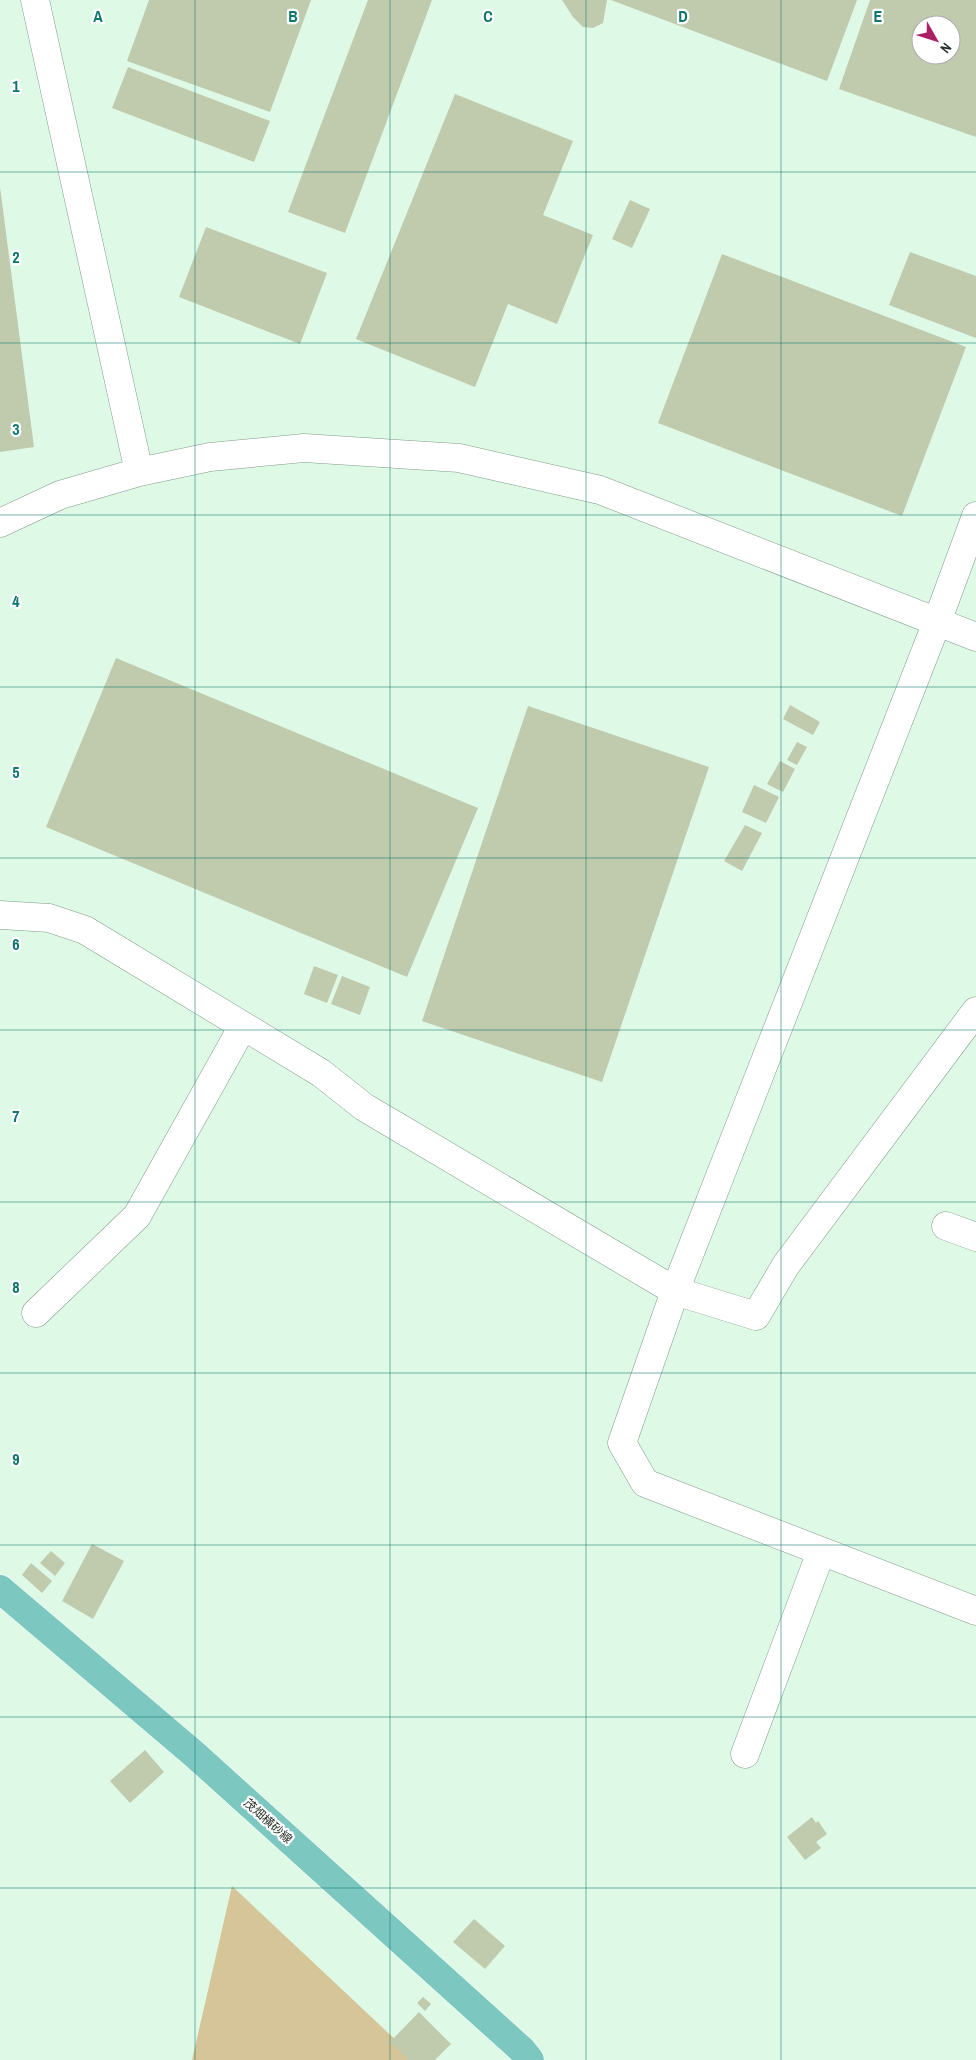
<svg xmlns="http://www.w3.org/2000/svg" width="976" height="2060" font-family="'Archivo Narrow','Noto Sans JP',sans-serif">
	<rect width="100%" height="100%" fill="#defae6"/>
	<path fill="#d5c598" d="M232,1886L417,2060H192Z"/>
	<path fill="#c0caad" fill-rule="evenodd" d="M149,0H311L270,112L127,61Z
		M368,0H432L345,233L288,212Z
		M562,0H607L603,23L593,28L583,27L573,17Z
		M611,0H857L827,81Z
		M870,0H976V137L839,89ZM921,25H951V55H921Z
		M128,67L270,121L254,162L112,108Z
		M455,94L573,141L543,215L593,235L557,324L508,304L475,387L356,339Z
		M0,187L34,447L0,452Z
		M630,200L650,209L632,248L612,239Z
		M206,227L327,273L300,344L179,297Z
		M910,252L976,276V338L889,305Z
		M722,254L966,347L902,516L658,423Z
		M116,658L478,808L407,977L46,827Z
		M790,705L820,722L813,735L783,719Z
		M528,706L709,767L602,1082L422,1021Z
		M797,742L807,747L797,765L787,760Z
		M780,761L795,769L783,792L767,784Z
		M754,785L779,797L766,823L742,812Z
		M745,825L762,833L742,871L724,861Z
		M314,966L338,975L327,1003L304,994Z
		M342,976L370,987L360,1015L331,1004Z
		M92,1544L124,1561L93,1619L62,1601Z
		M51,1551L65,1563L55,1576L40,1563Z
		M31,1563L52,1581L42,1593L22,1575Z
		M145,1750L164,1772L130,1803L110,1781Z
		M812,1817L816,1823L818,1821L827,1834L816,1842L821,1848L805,1860L787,1837Z
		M474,1919L505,1946L485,1969L453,1942Z
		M423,1997L431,2004L425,2011L417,2003Z
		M419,2012L451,2044L435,2060H409L390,2042Z"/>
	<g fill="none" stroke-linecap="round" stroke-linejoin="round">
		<defs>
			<path id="minor" d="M35,0L139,472
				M976,516L937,622L675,1291L622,1443L645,1483L976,1611
				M0,523L60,495L139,472L210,457L304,448L459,458L600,490L976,637
				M0,915L49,918L85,930L321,1073L364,1107L675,1291L756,1316L786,1265L976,1011
				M946,1226L976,1237
				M36,1313L137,1216L243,1026
				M745,1754L821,1552"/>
			<path id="major" d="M0,1589L194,1754L522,2050L530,2060"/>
		</defs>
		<use href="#minor" stroke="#819b89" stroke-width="29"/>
		<use href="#major" stroke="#fff" stroke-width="29"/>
		<use href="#minor" stroke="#fff" stroke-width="28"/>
		<use href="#major" stroke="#7dc7c1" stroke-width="28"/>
	</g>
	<path fill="none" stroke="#0f766e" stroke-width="1" stroke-opacity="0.55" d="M195,0V2060M390,0V2060M586,0V2060M781,0V2060M0,172H976M0,343H976M0,515H976M0,687H976M0,858H976M0,1030H976M0,1202H976M0,1373H976M0,1545H976M0,1717H976M0,1888H976"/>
	<g text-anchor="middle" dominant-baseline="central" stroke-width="4.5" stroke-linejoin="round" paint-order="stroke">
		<g font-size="12" fill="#27312a" stroke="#fff">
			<text transform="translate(268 1821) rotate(42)">茂畑横砂線</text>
		</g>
	</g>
	<g font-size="16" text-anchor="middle" font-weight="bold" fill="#0f766e" stroke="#fff" stroke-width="4.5" stroke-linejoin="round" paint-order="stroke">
		<text x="98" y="22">A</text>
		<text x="293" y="22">B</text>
		<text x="488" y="22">C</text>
		<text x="683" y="22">D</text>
		<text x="878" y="22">E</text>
		<text x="16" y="92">1</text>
		<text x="16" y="263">2</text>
		<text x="16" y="435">3</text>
		<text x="16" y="607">4</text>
		<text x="16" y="778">5</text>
		<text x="16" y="950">6</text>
		<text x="16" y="1122">7</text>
		<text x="16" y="1293">8</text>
		<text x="16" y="1465">9</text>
	</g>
	<g transform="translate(936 40) rotate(129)"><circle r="24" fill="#ffffff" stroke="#a9adaa"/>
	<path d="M0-4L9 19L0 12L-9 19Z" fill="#a92065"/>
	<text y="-8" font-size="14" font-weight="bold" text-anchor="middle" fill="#27312a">N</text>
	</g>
</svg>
